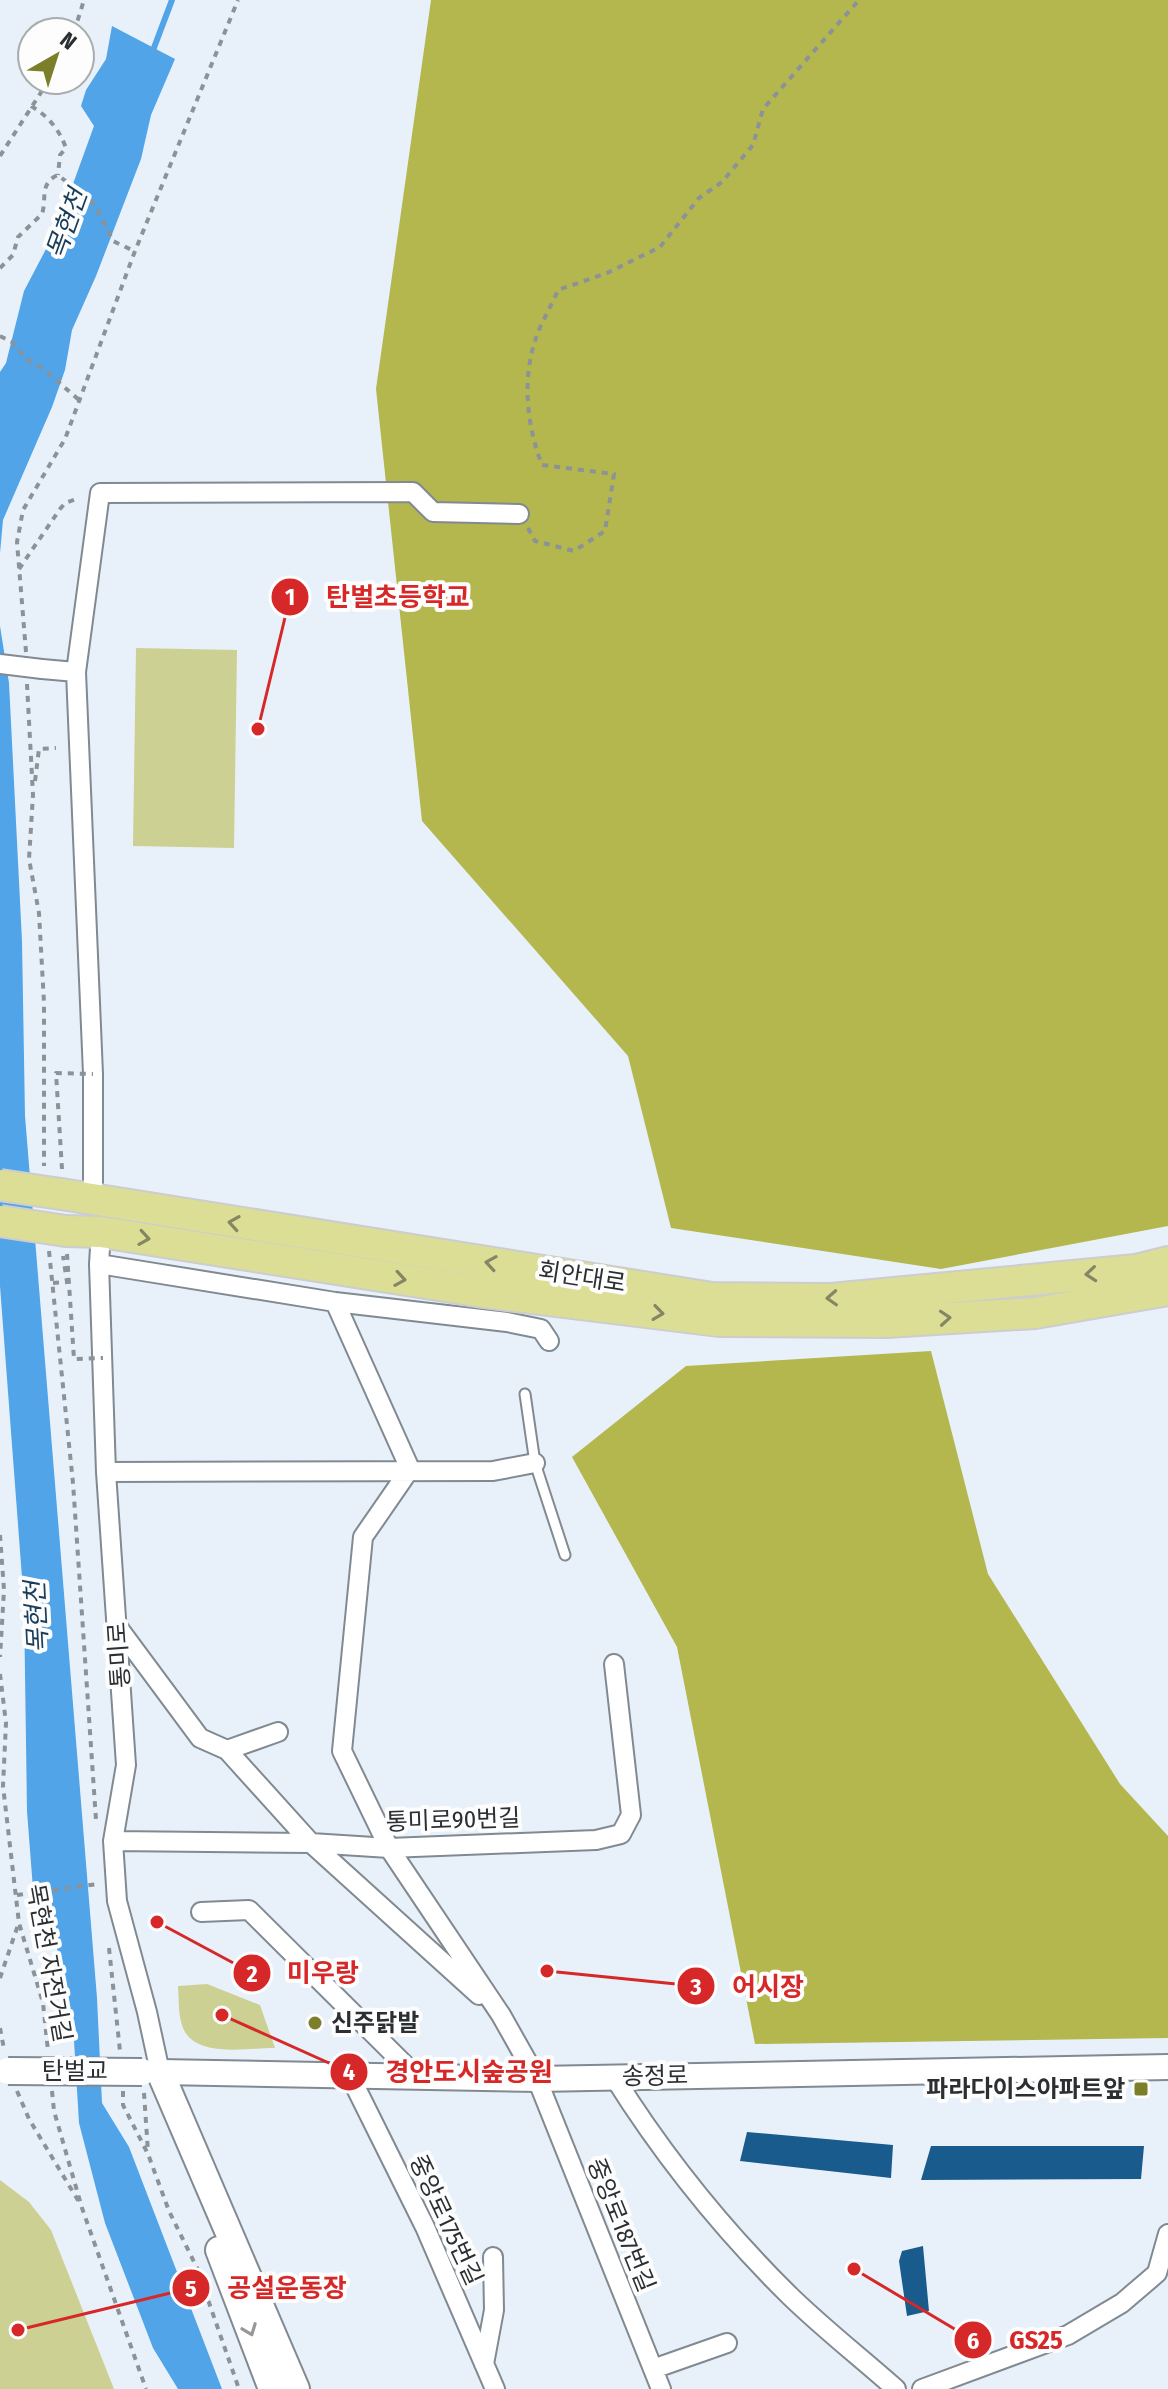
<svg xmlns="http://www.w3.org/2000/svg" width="1168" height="2389" font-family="'Fira Sans Condensed','Noto Sans KR',sans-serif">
	<rect width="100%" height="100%" fill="#e8f1fa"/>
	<path fill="#ccd093" d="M136,648L237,650L234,848L133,846Z
		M207,1984L260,2005L275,2048C247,2048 192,2059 182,2025C178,2013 179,1998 178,1986Z
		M0,2180L29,2202L51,2230L114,2389H0Z"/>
	<path fill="#b3b74e" d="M431,0H1168V1226L941,1269L671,1228L628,1056L422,821L376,389Z
		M931,1351L988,1574L1120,1784L1168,1836V2038L755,2044L677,1647L572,1457L686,1366Z"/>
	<path fill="#50a4e7" d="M112,26L175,59L151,115L141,159L96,276L72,330L65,370L52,407L3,520L0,553V372L6,363L24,291L57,228L94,126L81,106L86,90L106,59Z
		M0,626L9,683L22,941L25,1116L97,1998L102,2103L129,2147L222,2389H178L153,2348L105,2223L79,2123L73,2024L56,1944L34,1902L27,1811L24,1604L0,1286Z"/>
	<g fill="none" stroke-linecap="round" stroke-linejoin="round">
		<path stroke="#50a4e7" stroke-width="6" d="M152,53L172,0"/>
	</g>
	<path fill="#185b8c" d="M747,2132L893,2145L891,2178L740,2161Z
		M931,2146H1144L1141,2179L921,2180Z
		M923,2246L929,2311L907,2316L899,2261L902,2251Z"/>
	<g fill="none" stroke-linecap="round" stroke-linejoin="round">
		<defs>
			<path id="service" d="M525,1394L535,1463L565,1555"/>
			<path id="minor" d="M42,669L76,672L93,1074V1198
				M76,672L100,493L413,492L433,512L519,514
				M101,1232L99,1264L106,1472L126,1765L113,1841L117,1901L147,2012L160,2072
				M99,1264L335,1302L507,1322L541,1329L549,1341
				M335,1302L410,1469L363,1537L342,1751L389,1848L501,2015L537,2079L661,2389
				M106,1472L493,1471L535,1463
				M117,1626L200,1738L227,1750L311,1843L479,1995
				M227,1750L278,1732
				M113,1841L311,1843L389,1848L596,1840L621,1834L631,1815L614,1664
				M201,1912L249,1910L416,2076
				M349,2074L425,2227L495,2389
				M614,2077C663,2155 724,2231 790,2296C824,2329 861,2358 896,2389
				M484,2364L494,2310L493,2257
				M653,2369L727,2343
				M922,2389L1068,2335L1122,2303L1157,2273L1168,2234"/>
			<path id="tertiary" d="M160,2072L537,2079L1168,2067"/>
			<path id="secondary" d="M160,2072L296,2389
				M219,2250L272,2389"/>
			<path id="primary" d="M61,1194L712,1298L831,1299L1136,1270L1168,1262
				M66,1231L101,1232L483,1292L719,1321L887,1322L1035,1313L1168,1290"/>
		</defs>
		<use href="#service" stroke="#818991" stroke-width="13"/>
		<use href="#minor" stroke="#818991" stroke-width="22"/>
		<use href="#tertiary" stroke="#818991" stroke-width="28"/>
		<use href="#secondary" stroke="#818991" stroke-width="30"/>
		<use href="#primary" stroke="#cccdce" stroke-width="34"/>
		<path stroke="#8b9298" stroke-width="4" stroke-dasharray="6 6" stroke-linecap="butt" d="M74,32L84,0
			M31,106C48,116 59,129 66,148L60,155L58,175
			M0,156L49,80
			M0,268L13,255L18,237L42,214C47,199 39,183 58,175L95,205L113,241L134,251
			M0,336L12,342L26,359L45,370L80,401
			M528,528L535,541L574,551L605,531L614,474L542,465C527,426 522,381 535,341C540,324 551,307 558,290L607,273L660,247L699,198L722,182L753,145L763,109L859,0
			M19,569L60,509L65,503L79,498
			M26,652L17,542L23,510L65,439L135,251L238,0
			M27,684L33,795L29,859L39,913L44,1003V1166
			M35,781L39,749L56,748
			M49,1251L73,1483L96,1820
			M53,1283L67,1282L63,1256
			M0,1535L4,1590L0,1657
			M0,1674L6,1723L3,1786L19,1923L43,2003L48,2051
			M17,1895L98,1884
			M109,1948L120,2051
			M0,1978L18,1925
			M0,2028L4,2049
			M17,2091L29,2119L79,2202
			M52,2091L54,2111L82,2208L146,2389
			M123,2091V2105L148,2154L169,2211L197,2268L239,2389
			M144,2093L148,2152"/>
		<use href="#service" stroke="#fff" stroke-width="9"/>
		<use href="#minor" stroke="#fff" stroke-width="18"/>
		<use href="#tertiary" stroke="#fff" stroke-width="24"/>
		<use href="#secondary" stroke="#fff" stroke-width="26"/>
		<use href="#primary" stroke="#dcde96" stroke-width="30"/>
		<defs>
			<path id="minor-bridge" d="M0,664L42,669"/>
			<path id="secondary-bridge" d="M8,2071L142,2072"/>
			<path id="primary-bridge" d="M0,1185L61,1194
				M0,1221L66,1231"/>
		</defs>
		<use href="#minor-bridge" stroke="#818991" stroke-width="22" stroke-linecap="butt"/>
		<use href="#secondary-bridge" stroke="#818991" stroke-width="30" stroke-linecap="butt"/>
		<use href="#primary-bridge" stroke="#cccdce" stroke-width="34" stroke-linecap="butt"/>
		<path stroke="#8b9298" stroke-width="4" stroke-dasharray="6 6" stroke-linecap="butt" d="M62,1169L56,1073L93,1074
			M67,1254L74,1359L103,1358"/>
		<use href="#minor-bridge" stroke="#fff" stroke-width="18"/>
		<use href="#secondary-bridge" stroke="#fff" stroke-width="26"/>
		<use href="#primary-bridge" stroke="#dcde96" stroke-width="30"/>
	</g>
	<defs><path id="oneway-chevron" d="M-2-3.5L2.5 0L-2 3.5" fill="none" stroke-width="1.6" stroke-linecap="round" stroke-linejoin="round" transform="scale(2)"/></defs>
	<g stroke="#848664">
		<use href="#oneway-chevron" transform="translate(234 1223) rotate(-171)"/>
		<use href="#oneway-chevron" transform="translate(144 1238) rotate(9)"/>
		<use href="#oneway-chevron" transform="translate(491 1263) rotate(-171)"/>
		<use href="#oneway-chevron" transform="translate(1091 1274) rotate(175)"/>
		<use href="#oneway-chevron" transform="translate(400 1279) rotate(9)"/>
		<use href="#oneway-chevron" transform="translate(832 1298) rotate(177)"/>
		<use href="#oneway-chevron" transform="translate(658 1313) rotate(8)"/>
		<use href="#oneway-chevron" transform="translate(945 1318) rotate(-4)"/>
	</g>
	<use stroke="#959798" href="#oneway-chevron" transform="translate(250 2330) rotate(69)"/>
	<g fill="#7c7f29" stroke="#fdfdfd" stroke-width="3">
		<circle cx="315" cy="2023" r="8"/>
		<rect x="1133" y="2081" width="16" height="16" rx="4"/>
	</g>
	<g text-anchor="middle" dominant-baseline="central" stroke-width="8" stroke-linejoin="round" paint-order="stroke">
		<g font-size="24" fill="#2b2f32" stroke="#fdfdfd">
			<text transform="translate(582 1277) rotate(9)">회안대로</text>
			<text transform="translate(119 1655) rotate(-94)">통미로</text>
			<text transform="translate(453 1820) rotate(-2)">통미로90번길</text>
			<text transform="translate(49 1963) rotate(80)">목현천 자전거길</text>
			<text x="75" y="2071">탄벌교</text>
			<text transform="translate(655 2076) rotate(-1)">송정로</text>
			<text transform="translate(446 2220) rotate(65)">중앙로175번길</text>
			<text transform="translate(621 2225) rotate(68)">중앙로187번길</text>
		</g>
		<g font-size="24" font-weight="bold" fill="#2b2f32" stroke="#fdfdfd" text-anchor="start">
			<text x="331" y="2023">신주닭발</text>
			<text x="1125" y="2089" text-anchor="end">파라다이스아파트앞</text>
		</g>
		<g font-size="26" font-style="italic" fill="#1a3d59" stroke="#fdfdfd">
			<text transform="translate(67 224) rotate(-70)">목현천</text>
			<text transform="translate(37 1617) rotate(-93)">목현천</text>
		</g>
	</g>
	<path fill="none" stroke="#d62828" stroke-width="3" d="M258 729L290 597M157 1922L252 1973M547 1971L696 1986M222 2015L349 2072M18 2330L191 2288M854 2269L973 2340"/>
	<g fill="#d62828" stroke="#fdfdfd" stroke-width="3">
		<circle cx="258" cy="729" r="8"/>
		<circle cx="157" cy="1922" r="8"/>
		<circle cx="547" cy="1971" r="8"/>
		<circle cx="222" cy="2015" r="8"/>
		<circle cx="18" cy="2330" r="8"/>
		<circle cx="854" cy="2269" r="8"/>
		<circle cx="290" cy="597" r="20"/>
		<circle cx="252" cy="1973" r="20"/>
		<circle cx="696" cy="1986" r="20"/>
		<circle cx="349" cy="2072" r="20"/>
		<circle cx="191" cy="2288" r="20"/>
		<circle cx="973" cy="2340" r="20"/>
	</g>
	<g font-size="24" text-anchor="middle" font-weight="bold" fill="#fff">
		<text x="290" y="605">1</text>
		<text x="252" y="1982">2</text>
		<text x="696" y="1995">3</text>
		<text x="349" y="2080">4</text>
		<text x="191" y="2297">5</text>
		<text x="973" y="2349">6</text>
	</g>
	<g font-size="26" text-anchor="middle" font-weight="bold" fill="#d62828" stroke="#fdfdfd" stroke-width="8" stroke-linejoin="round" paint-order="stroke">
		<text x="398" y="606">탄벌초등학교</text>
		<text x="323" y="1982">미우랑</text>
		<text x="768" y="1996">어시장</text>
		<text x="469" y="2081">경안도시숲공원</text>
		<text x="287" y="2297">공설운동장</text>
		<text x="1036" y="2349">GS25</text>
	</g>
	<g transform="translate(56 56) rotate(39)"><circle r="38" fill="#fdfdfd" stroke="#a9abac" stroke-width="2"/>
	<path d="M0-6L14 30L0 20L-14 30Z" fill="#7c7f29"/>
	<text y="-12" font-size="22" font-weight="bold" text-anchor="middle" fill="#2b2f32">N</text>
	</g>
</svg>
